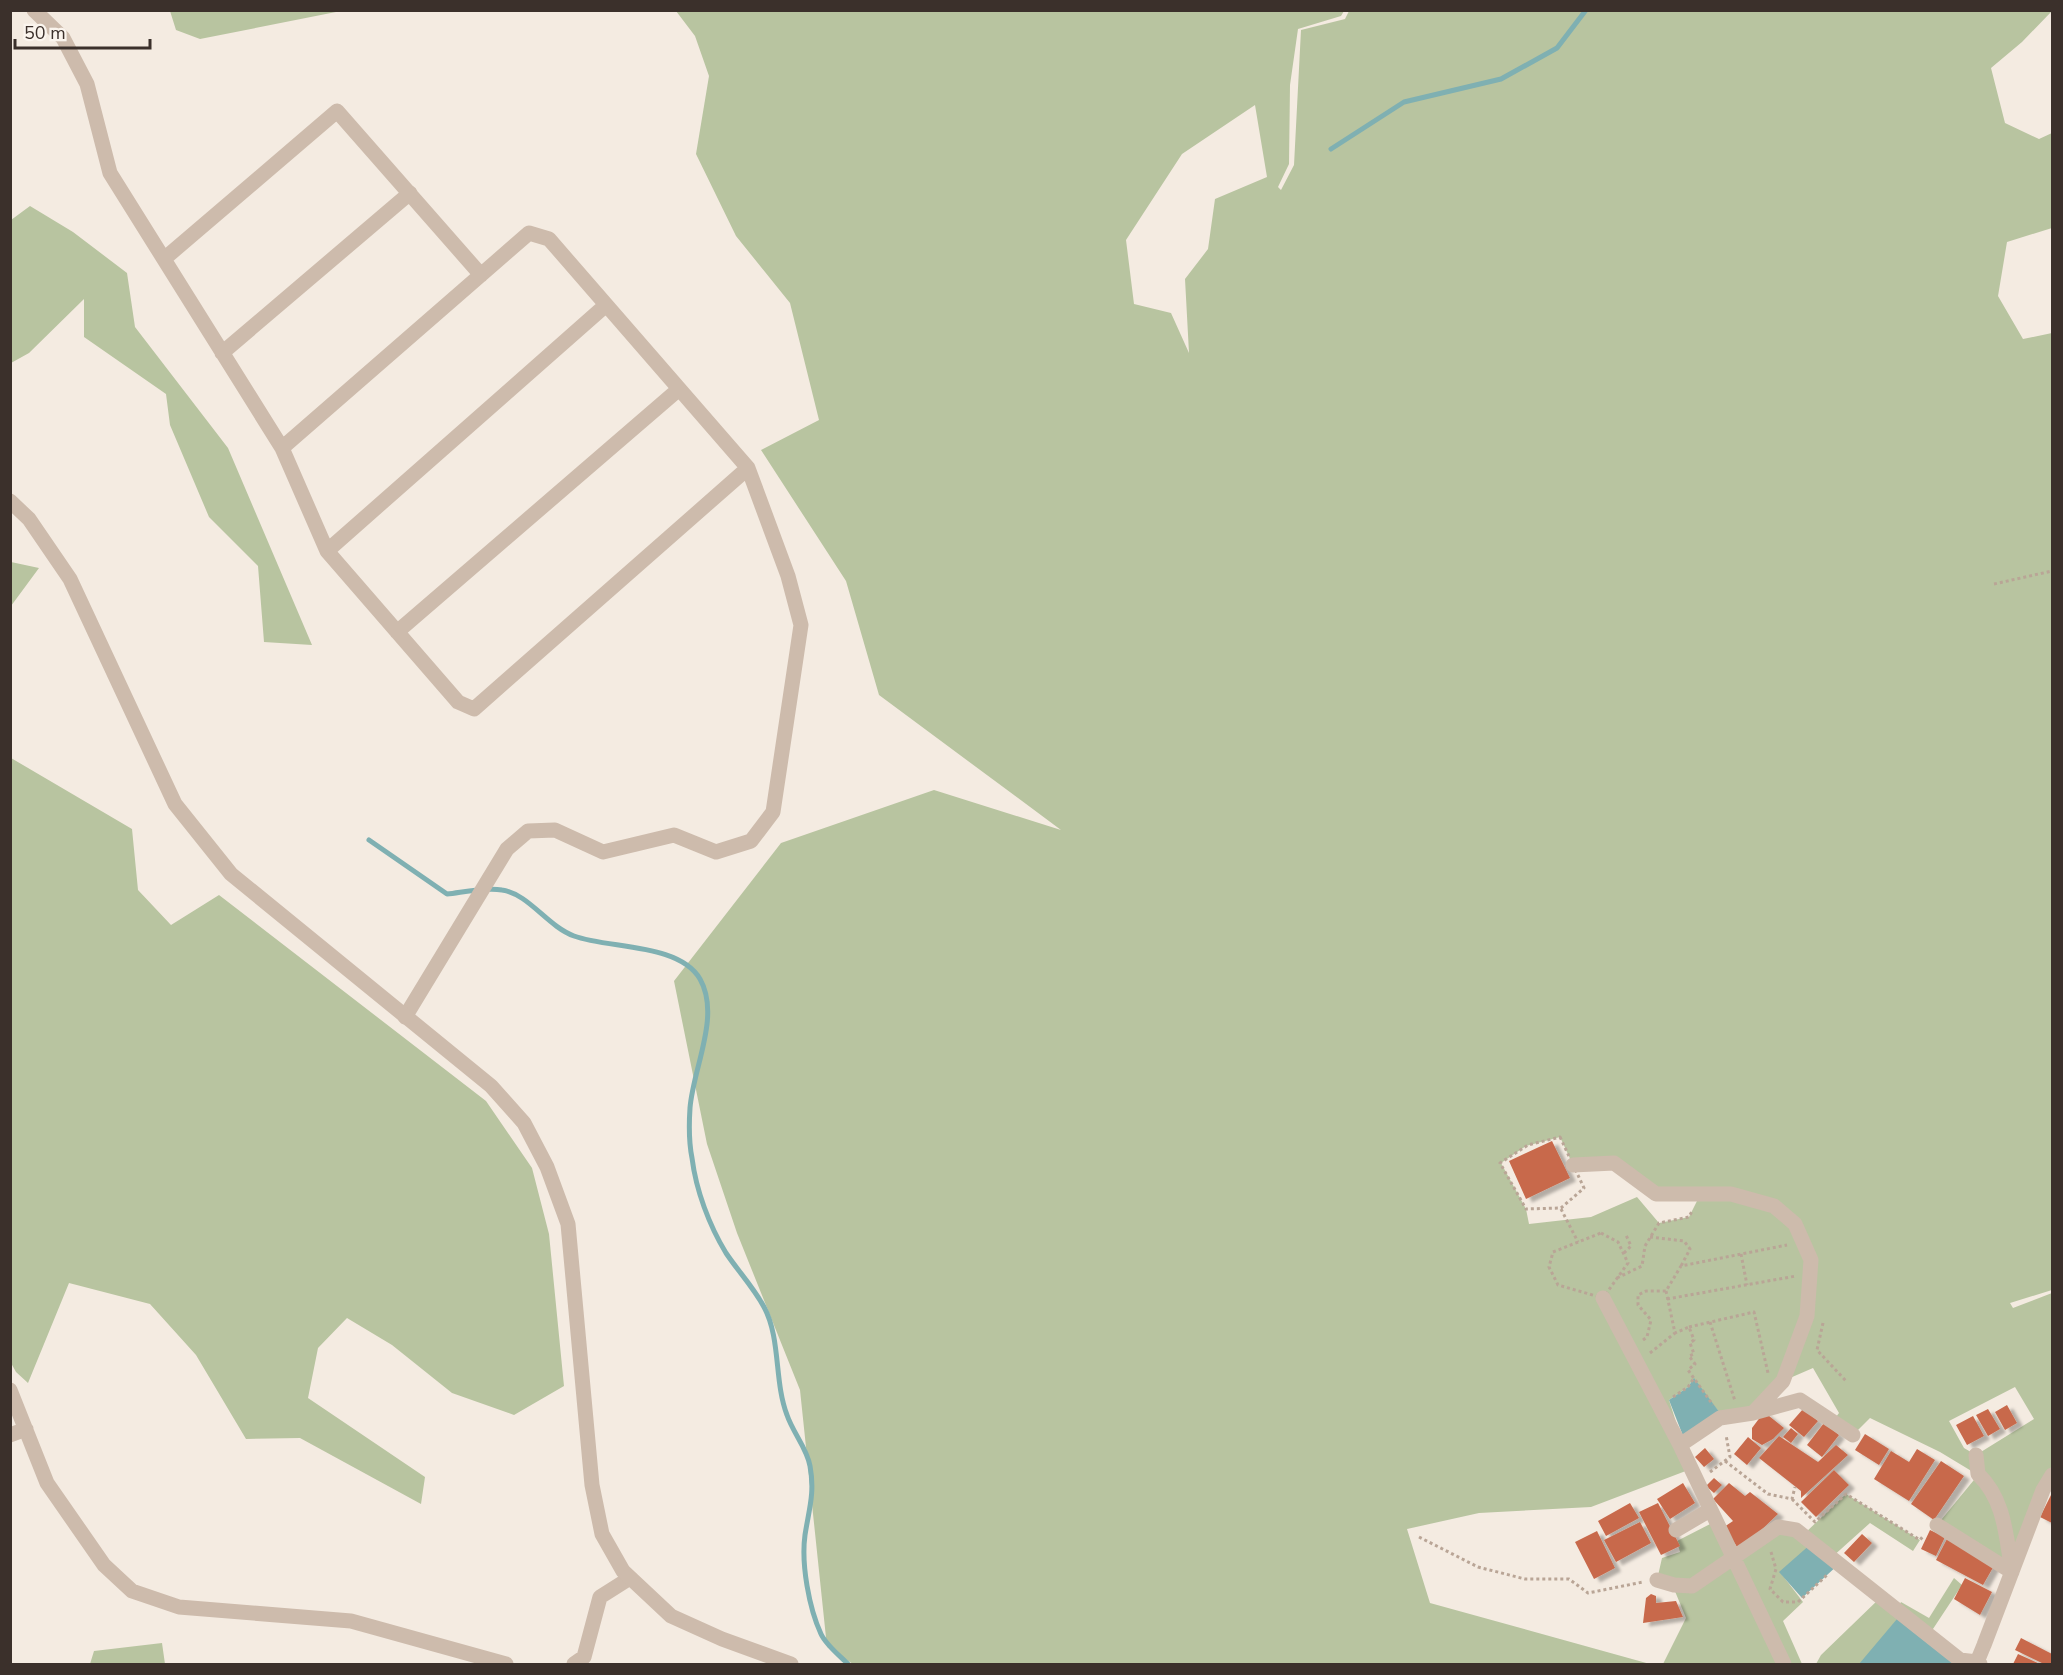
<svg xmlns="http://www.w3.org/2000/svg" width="2063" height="1675" font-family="'Nunito Sans',sans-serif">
	<defs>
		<filter id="shadow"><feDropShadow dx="6" dy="3.5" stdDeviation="1.5" flood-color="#0004"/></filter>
	</defs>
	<rect width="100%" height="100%" fill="#f4ebe1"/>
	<path fill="#b8c4a0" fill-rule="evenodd" d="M170,11V10L341,11L200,39L176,30Z
		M676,11H1344L1341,16L1298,29L1290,85L1289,164L1278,187L1281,190L1294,165L1301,30L1345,19L1349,11H2052L2022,42L1991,68L2005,123L2039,139L2052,133V228L2007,242L1998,296L2023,339L2052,333V1290L2010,1303L2013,1308L2052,1293V1475L2012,1572L1937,1525L1978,1475L1940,1452L1870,1418L1853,1435L1833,1421L1839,1413L1813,1368L1783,1381L1753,1413L1723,1417L1693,1379L1688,1387L1669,1400L1691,1469L1591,1507L1479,1513L1407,1529L1430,1603L1650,1664H853L827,1647L800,1390L737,1233L707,1144L674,981L781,843L934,790L1061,830L879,695L846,581L761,450L819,420L790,303L736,236L696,154L709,76L695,36ZM1255,105L1267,177L1215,199L1208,249L1185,279L1189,353L1171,313L1134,304L1126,240L1182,154ZM1560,1137L1573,1165L1614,1163L1656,1194L1700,1195L1689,1217L1659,1223L1637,1197L1591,1217L1529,1224L1526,1209L1501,1163L1526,1146ZM2015,1387L2034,1419L1976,1455L1964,1448L1949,1421Z
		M30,206L73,232L127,273L135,327L228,448L312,645L264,642L258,566L209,517L170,425L166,394L84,337V299L29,353L11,363V220Z
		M11,562L39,568L11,606L10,562Z
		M11,758L132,829L138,890L171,925L219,895L486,1101L532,1168L549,1234L564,1386L514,1415L452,1393L392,1345L347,1318L318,1348L308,1398L425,1477L421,1504L300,1438L246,1439L196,1355L150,1304L69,1283L28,1383L16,1372L11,1363Z
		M1846,1494L1920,1540L1913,1551L1870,1523L1831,1558L1780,1572L1803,1602L1783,1621L1802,1664H1663L1686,1618L1672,1584L1657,1580L1662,1558L1680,1552L1677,1541L1716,1521L1733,1557L1778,1527L1803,1535Z
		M1954,1578L1962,1585L1929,1635L1897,1610L1901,1602L1929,1618Z
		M1881,1597L1910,1624L1860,1664H1816L1821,1655Z
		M162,1643L165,1664H90L94,1651Z"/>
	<path fill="#7fb0b2" d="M1694,1378L1723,1417L1685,1441L1669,1400L1688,1387Z
		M1812,1543L1839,1564L1802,1598L1779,1572Z
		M1897,1619L1954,1664H1859Z"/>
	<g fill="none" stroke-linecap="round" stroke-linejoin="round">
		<path stroke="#7fb0b2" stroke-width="5" d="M1331,149L1404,102L1501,79L1557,48L1586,10
			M369,840L447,894C464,892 485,887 502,890C529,894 547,926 574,936C609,949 679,943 700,979C721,1016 693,1068 690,1108C689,1123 689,1143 692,1158C696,1190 709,1225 726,1253C738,1271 754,1288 764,1307C781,1339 774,1381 787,1415C793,1433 807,1448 810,1466C815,1493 809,1509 805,1535C801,1564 809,1608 821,1634C826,1645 840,1656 848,1664"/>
	</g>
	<path fill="#c8694b" filter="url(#shadow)" d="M1552,1141L1570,1178L1526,1199L1509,1161Z
		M2007,1405L2017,1423L2005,1430L1995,1412Z
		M1803,1409L1818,1421L1804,1437L1789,1425Z
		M1988,1409L2000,1429L1988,1436L1976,1415Z
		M1764,1412L1784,1428L1773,1439L1762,1445L1752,1439V1428Z
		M1973,1416L1984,1436L1967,1445L1956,1425Z
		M1824,1423L1839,1435L1822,1457L1807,1445Z
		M1791,1428L1798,1434L1791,1443L1783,1437Z
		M1865,1434L1889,1449L1879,1465L1855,1450Z
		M1779,1436L1818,1462L1836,1445L1848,1455L1801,1498V1491L1759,1458Z
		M1748,1437L1761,1448L1747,1465L1734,1454Z
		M1705,1448L1714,1459L1704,1467L1695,1457Z
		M1917,1449L1935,1460L1909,1501L1874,1479L1891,1451L1909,1462Z
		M1941,1461L1964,1476L1934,1520L1911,1504Z
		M1834,1470L1849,1485L1816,1517L1801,1502Z
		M1714,1478L1722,1485L1714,1493L1706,1486Z
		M1683,1483L1695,1503L1670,1519L1657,1499Z
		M1729,1483L1745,1496L1750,1492L1778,1514L1752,1539L1737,1547L1724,1527L1733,1521L1713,1499Z
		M2052,1493V1523L2040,1517Z
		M1630,1503L1639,1518L1606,1536L1598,1521Z
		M1658,1503L1680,1546L1661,1555L1639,1512Z
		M1640,1522L1651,1543L1616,1562L1604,1540Z
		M1930,1530L1945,1537L1936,1556L1921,1549Z
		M1597,1531L1615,1568L1594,1579L1575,1542Z
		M1862,1534L1872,1543L1854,1562L1844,1553Z
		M1947,1539L1995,1564L1983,1585L1936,1560Z
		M1965,1578L1992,1592L1980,1615L1954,1599Z
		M1651,1594L1656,1596V1603L1676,1601L1683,1617L1643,1623L1646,1598Z
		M2021,1638L2052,1654V1664H2044L2015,1650Z
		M2018,1654L2040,1664H2013Z"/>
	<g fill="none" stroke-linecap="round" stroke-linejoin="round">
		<path stroke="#b9a596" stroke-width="3" stroke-dasharray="3 3" stroke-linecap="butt" d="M1994,584L2052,571
			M1560,1137L1584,1188L1561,1208L1526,1209L1500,1163L1528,1145Z
			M1561,1209L1578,1242
			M1601,1233L1618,1242L1628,1263L1603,1298L1558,1285L1549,1267L1553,1252Z
			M1650,1237L1684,1241L1690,1249L1681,1266
			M1624,1253L1631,1246L1626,1235
			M1741,1254L1747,1285
			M1617,1278L1642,1266L1645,1246L1659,1223L1689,1217L1692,1211
			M1666,1291L1675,1333L1689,1327L1694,1340L1690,1343L1694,1354L1689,1356L1695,1364L1688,1370L1713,1405
			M1667,1299L1796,1276
			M1710,1322L1735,1401
			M1823,1323L1817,1350L1846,1381
			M1689,1327L1754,1312L1768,1373
			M1643,1340L1647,1337L1651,1320L1638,1305V1295L1646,1291H1666L1681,1266L1787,1245
			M1650,1353L1675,1333
			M1673,1397L1688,1387L1694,1378
			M1725,1461L1768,1494L1792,1499L1795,1487
			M1710,1472L1730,1457L1726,1435
			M1792,1499L1815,1522L1846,1494L1920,1540L1924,1535
			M1419,1537L1478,1567L1525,1579H1569L1588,1593L1643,1582
			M1771,1552L1776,1569L1770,1589L1783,1602H1798L1827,1575"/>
		<path stroke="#cdbbac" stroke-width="15" d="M34,10L63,38L87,84L110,173L282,448L327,551L458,702L474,709L748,468
			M164,259L337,111L481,275
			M222,353L410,193
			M282,448L529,233L549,239L748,468L788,576L801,625L773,812L751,841L716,852L674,835L603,852L555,830L528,831L507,849L405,1017
			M327,551L606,305
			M397,632L679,389
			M1573,1165L1614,1163L1656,1194H1731L1774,1206L1795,1224L1811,1260L1807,1316L1783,1381L1753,1413L1720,1418L1680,1445
			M1603,1298L1680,1445L1784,1664
			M10,1390L47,1483L104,1565L132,1591L179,1607L351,1621L506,1664
			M1753,1413L1800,1400L1853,1435
			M10,1435L26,1429
			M1976,1455L1978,1474C2005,1500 2006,1536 2012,1572
			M1937,1525L2012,1572
			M1676,1530L1710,1510
			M1657,1580L1674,1585L1692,1586L1778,1527L1796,1530L1960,1660L1977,1662
			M574,1664L584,1657L600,1597L630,1578
			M1980,1664L1977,1662L1984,1645L2043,1490L2052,1475"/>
		<path stroke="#cdbbac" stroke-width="15" d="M10,501L29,519L70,579L175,804L231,874L491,1086L524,1123L547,1167L568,1224L592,1485L602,1534L623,1571L671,1616L722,1639L791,1664"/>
	</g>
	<rect width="2063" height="1675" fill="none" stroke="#3b302b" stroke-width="24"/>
	<path d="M15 39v9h135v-9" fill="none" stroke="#3b302b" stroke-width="3"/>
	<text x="24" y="39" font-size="18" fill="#3b302b" stroke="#fbf5ee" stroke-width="4.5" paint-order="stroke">50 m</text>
</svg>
